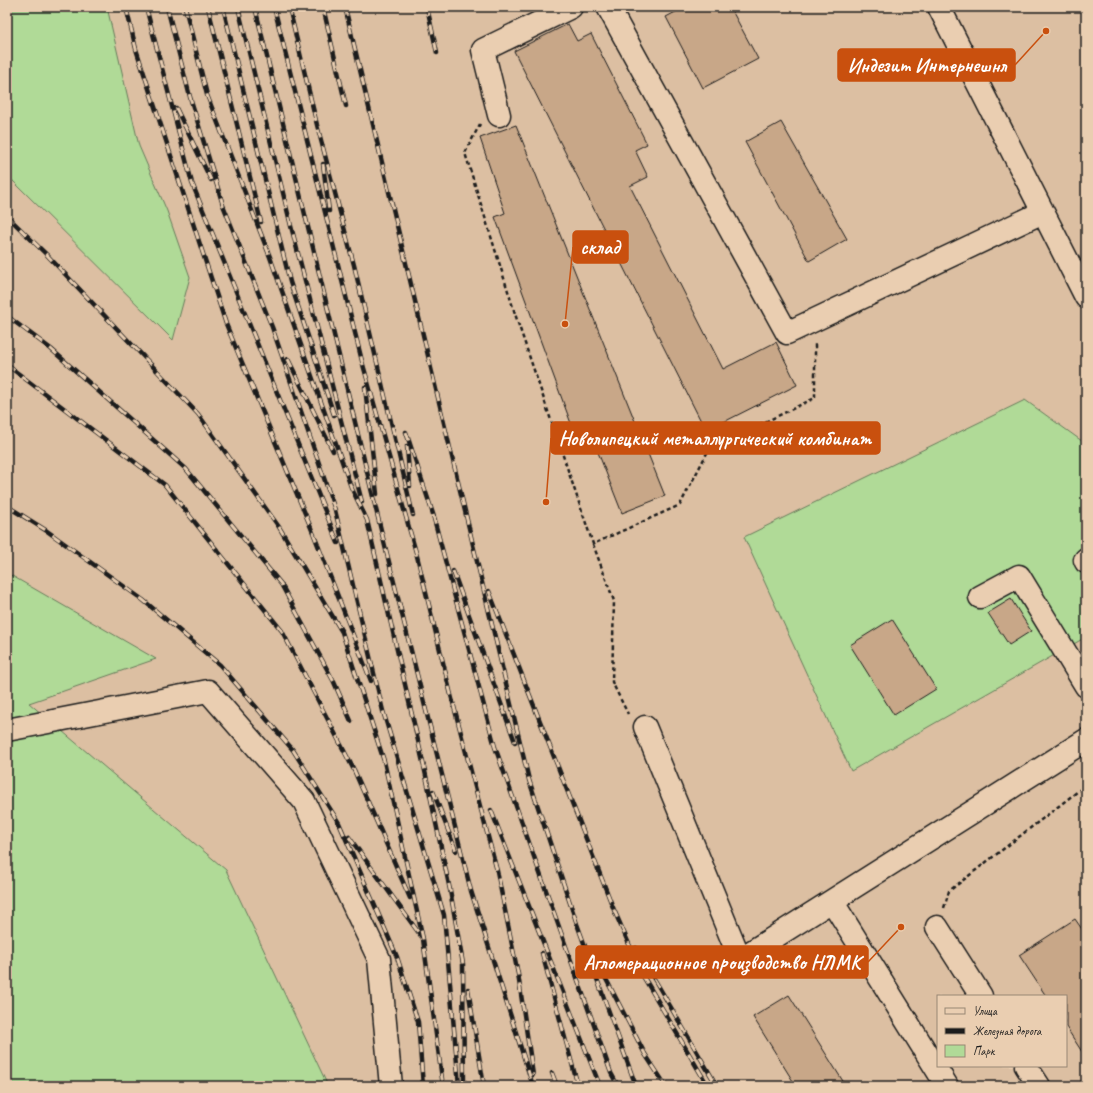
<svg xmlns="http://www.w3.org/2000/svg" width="1093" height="1093" font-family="Caveat,sans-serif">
	<rect width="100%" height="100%" fill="#eaceb1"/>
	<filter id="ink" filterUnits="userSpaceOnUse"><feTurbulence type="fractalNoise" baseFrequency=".025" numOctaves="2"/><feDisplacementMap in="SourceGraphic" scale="8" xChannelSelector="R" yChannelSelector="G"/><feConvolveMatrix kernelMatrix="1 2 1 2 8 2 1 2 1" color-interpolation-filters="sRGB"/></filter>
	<g filter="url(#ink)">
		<path fill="#dcbfa2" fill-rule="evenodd" d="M7,7H1086V1086H123L7,1030ZM938,996H1066V1066H938Z"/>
		<path fill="#b0da97" stroke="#667b5a" d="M7,7H107L139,146L167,211L190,277L173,340L7,175Z
			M1025,400L1086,444V637L851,771L744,537Z
			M7,573L156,659L29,703L226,870L328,1086H7Z"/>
		<path fill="#c8a788" stroke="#1c1c1c" d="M685,7H730L758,59L703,88L666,17Z
			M568,24L577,41L591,34L647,144L635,150L648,177L630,186L723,369L776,342L797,385L706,431L514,51Z
			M781,122L847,239L809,261L745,142Z
			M516,125L665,496L622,513L590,432L576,437L495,217L505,213L480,138Z
			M1011,599L1031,631L1009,645L988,613Z
			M892,619L936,689L894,715L850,645Z
			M1075,919L1086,935V1058L1066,1027V996H1046L1019,955Z
			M789,995L846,1086H796L753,1017Z"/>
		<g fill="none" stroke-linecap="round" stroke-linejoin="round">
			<defs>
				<path id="minor" d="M608,7L787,333L1043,212
					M939,7L1086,297
					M499,115L483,50L571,7
					M1086,559L1085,560L1086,562
					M980,597L1019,576L1086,686
					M645,727L740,959L1086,740
					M7,730L208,691L304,801L379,959L391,1086
					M832,901L947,1086
					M937,927L981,996
					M1026,1066L1039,1086"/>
			</defs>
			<use href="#minor" stroke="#1c1c1c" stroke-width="25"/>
			<path stroke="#1c1c1c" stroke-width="2.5" stroke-dasharray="4 3" stroke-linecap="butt" d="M480,124L465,153L517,320L593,544L680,505L709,449L815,398V344
				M593,544L614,601L612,682L628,714
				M944,908L949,891L1086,785"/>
			<use href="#minor" stroke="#eaceb1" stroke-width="22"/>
			<defs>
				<path id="rail" d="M126,7L136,49L226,324L314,535L371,681
					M146,7L192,183L338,543
					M167,7L190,97L223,205L272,327L335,510L383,711L444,915L459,1086
					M185,7L207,95L270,257L351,487L367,520L425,771L450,890L463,964L464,1084
					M208,7L261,222
					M223,7L290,282L334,415
					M238,7L291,226L362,502
					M255,7L381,530L471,891L533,1086
					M274,7L362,361L417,556L451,695L497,871L518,974L533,1075
					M289,7L317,125L354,265L413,515
					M323,7L346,106
					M345,7L529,780L577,924L636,1086
					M427,7L437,53
					M176,108L211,180
					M323,164L329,211
					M7,216L47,255L198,414L279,527L342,632L384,761L423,939L443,1086
					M7,316L51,349L186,469L281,584L334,682L351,721
					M288,359L333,451
					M7,365L165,485L282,631L354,770L410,898
					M365,387L377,494
					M406,432L435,520
					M407,446L410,486
					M7,506L47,531L143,600L220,665L293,750L339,823L397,957L418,1022L423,1086
					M433,515L495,747L611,1073L618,1086
					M453,571L515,742
					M489,591L614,910L643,976L708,1086
					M433,791L456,851
					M491,810L600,1086
					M349,837L421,936
					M636,948L717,1086
					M542,953L578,1086
					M593,954L645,1054L666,1086
					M468,989L484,1086
					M552,1073L557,1086"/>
			</defs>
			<use href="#rail" stroke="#1c1c1c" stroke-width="4.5"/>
			<use href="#rail" stroke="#eaceb1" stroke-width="3" stroke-dasharray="9" stroke-linecap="butt"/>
		</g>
	</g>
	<path fill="none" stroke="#c9500e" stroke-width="1.5" d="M1046 31L1015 65M565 324L573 247M546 502L551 438M901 927L868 962"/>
	<g fill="#c9500e" stroke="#eaceb1" stroke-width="1.5">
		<circle cx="1046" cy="31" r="4"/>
		<circle cx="565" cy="324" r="4"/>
		<circle cx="546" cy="502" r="4"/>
		<circle cx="901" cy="927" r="4"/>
	</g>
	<g fill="#c9500e" stroke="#c9500e" stroke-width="1.5">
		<rect x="838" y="49" width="177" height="32" rx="4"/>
		<rect x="573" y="231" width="55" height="32" rx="4"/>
		<rect x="551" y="422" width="329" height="32" rx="4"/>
		<rect x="576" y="946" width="292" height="32" rx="4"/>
	</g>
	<g font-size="20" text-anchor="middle" font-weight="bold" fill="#fff">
		<text x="927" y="72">Индезит Интернешнл</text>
		<text x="600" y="254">склад</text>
		<text x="715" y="445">Новолипецкий металлургический комбинат</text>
		<text x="722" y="969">Агломерационное производство НЛМК</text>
	</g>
	<rect width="1093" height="1093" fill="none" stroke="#eaceb1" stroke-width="24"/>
	<rect x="12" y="12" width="1069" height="1069" fill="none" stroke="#1c1c1c" stroke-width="1.5" filter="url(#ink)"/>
	<rect x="937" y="995" width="130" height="72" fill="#eaceb1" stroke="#988775"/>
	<rect x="945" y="1008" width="20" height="6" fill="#eaceb1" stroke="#988775"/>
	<text x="973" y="1015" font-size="12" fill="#1c1c1c">Улица</text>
	<rect x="945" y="1028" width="20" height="6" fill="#1c1c1c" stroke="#988775"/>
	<text x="973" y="1035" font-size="12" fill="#1c1c1c">Железная дорога</text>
	<rect x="945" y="1045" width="20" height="12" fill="#b0da97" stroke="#988775"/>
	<text x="973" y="1055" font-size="12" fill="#1c1c1c">Парк</text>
</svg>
